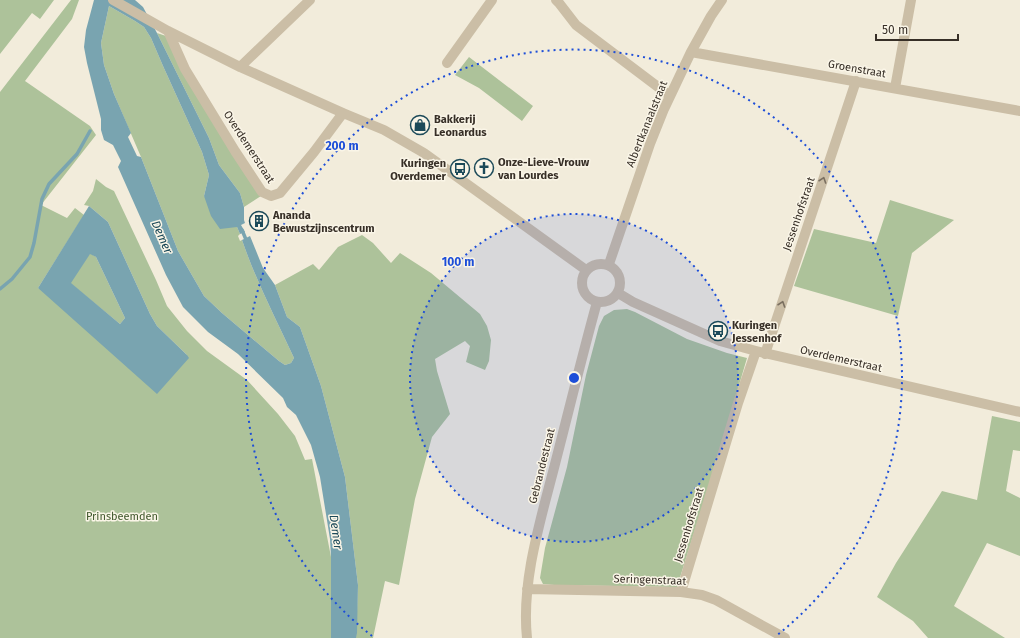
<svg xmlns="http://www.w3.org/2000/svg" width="1020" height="638" font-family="'Fira Sans',sans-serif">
	<rect width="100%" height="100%" fill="#f2ecdb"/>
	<path fill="#adc29a" d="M0,0H54L40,19L32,13L0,54Z
		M71,0H79L72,19L25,81L90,126L96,135L41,205L67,218L75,208L84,215L38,288L187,355L157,326L150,314L108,222L89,206L84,205L93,191L96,179L106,187L114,191L156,280L167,306L187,331L207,351L247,380L278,414L295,436L305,460L312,459L331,557V638H0V92Z
		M109,6L135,21L144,27L151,38L163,66L202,152L209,175L204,196L237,227L240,234L238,236L240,241L242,240C256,281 276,319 294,358L291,363L285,365L279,361L222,313L204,296L178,251L141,157L114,94L104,65L101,43Z
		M157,33L166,36L261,196L244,207L240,193L219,165L209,138Z
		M469,57L533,106L522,121L479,88L455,75Z
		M890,200L954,220L912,253L898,316L794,286L814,229L876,243Z
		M362,235L373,243L391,263L400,253L431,273L480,314L487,326L491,340L489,361L485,370L466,362L470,346L465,341L435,359L437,371L450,414L432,437L415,499L399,585L385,581L373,638H356L358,585L345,477L321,386L300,327L287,317L275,285L313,264L319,270L338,247Z
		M90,253L96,257L125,318L120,324L70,283Z
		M627,309L635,312L687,339L727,353L747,358L717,460L677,587L554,585L543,584L540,578L545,548L567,467L586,375L599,326L604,316L614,310Z
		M992,416L1020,422V451L1013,450L1006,491L1020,498V556L987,543L954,606L1005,638H928L913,621L877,597L896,563L942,491L977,500Z"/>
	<path fill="#79a4b0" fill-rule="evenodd" d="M94,0H135L143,7L157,33L209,138L219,165L240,193L244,207V220L245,223L241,225L245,232L240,234L237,227L220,229L211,216L204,196L209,175L202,152L163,66L151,38L144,27L135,21L109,6L101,43L104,65L114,94L131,133L128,137L137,156L141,157L178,251L204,296L222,313L279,361L285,365L291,363L294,358C276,319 256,281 242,240L250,236L263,268L275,285L287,317L300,327L321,386L345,477L358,585L357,633L356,638H331V557L330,539L320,477L311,445L296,415L287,407L283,398L238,354L208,332L183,307L166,275L118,167L121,161L113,145L104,140L101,130V119L87,63L84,47L86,30Z
		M89,206L108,222L150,314L157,326L187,355L189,358L157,394L38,288ZM90,254L96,257L125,318L120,324L71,283Z"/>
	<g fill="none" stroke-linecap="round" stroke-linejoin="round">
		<path stroke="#79a4b0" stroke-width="3.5" d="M242,230L247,242
			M0,289L12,279L30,257L34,243L42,199L49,184L77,154L90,131"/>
		<path stroke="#cbbea6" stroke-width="10" d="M113,0L168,31L240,67L343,113L384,130L424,153L586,270
			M556,0L559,3L576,25L670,96
			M168,31L185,69L235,151L262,192L271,196L280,193L314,152L343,113
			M691,52L1020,111
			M447,63L492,0
			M240,67L310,0
			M895,88L911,0
			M582 283a19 19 0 1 1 38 0a19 19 0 1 1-38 0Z
			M609,264L650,144L664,109L691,52L711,16L722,0
			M618,293L633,302L720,341L756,351L1020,412
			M765,354L856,81
			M527,589L681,592L702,595L716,600L785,638
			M681,592L738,403L756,351
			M527,638C521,581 541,519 555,464C569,410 582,356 597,302"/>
	</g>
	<defs><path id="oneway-chevron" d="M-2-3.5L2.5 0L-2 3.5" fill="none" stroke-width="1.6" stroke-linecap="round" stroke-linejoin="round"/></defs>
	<g stroke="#7a6f60">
		<use href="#oneway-chevron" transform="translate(823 180) rotate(-71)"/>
		<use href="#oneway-chevron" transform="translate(782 304) rotate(-71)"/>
	</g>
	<circle cx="574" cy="378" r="164" fill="#1d4ed8" fill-opacity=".12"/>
	<g fill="none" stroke="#1d4ed8" stroke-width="2" stroke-dasharray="2 4">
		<circle cx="574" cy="378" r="164"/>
		<path d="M372 636A328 328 0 1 1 776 636"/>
	</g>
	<defs>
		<symbol id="shop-ring" viewBox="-11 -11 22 22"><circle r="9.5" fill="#faf5e7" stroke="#1c4a59" stroke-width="1.5"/><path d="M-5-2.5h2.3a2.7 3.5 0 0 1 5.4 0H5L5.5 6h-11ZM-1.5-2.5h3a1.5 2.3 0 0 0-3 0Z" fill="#1c4a59"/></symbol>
		<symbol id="church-ring" viewBox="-11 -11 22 22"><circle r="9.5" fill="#faf5e7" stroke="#1c4a59" stroke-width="1.5"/><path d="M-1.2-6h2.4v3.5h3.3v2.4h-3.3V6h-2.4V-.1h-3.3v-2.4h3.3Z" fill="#1c4a59"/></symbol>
		<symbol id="bus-ring" viewBox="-11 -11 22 22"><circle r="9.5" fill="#faf5e7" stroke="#1c4a59" stroke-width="1.5"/><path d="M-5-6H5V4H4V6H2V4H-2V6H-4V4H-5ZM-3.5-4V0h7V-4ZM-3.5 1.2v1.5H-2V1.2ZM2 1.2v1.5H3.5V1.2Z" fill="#1c4a59"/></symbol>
		<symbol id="building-ring" viewBox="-11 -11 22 22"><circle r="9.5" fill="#faf5e7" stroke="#1c4a59" stroke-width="1.5"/><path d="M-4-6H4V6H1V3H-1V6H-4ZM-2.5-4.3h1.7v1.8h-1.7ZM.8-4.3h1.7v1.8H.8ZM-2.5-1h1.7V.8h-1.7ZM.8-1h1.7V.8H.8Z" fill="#1c4a59"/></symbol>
	</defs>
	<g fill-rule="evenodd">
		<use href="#shop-ring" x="409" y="114" width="22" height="22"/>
		<use href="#church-ring" x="473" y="157" width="22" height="22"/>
		<use href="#bus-ring" x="449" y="158" width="22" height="22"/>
		<use href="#building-ring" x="248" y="210" width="22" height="22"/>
		<use href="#bus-ring" x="707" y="320" width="22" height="22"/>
	</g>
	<g text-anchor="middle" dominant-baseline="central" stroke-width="3" stroke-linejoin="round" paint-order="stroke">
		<g font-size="11" fill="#372f27" stroke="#faf5e7">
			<text transform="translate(857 69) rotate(10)">Groenstraat</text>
			<text transform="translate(647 124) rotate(-68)">Albertkanaalstraat</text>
			<text transform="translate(249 147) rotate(57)">Overdemerstraat</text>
			<text transform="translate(799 214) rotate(-71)">Jessenhofstraat</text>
			<text transform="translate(841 359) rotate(13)">Overdemerstraat</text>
			<text transform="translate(542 466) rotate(-76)">Gebrandestraat</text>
			<text transform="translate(689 525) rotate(-73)">Jessenhofstraat</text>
			<text transform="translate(650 580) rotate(2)">Seringenstraat</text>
		</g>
		<g font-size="11" font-weight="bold" fill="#372f27" stroke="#faf5e7" text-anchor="start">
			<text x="434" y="119">Bakkerij<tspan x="434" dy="13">Leonardus</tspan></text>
			<text x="498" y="162">Onze-Lieve-Vrouw<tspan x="498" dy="13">van Lourdes</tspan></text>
			<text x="446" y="163" text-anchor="end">Kuringen<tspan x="446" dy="13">Overdemer</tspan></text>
			<text x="273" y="215">Ananda<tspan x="273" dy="13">Bewustzijnscentrum</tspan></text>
			<text x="732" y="325">Kuringen<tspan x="732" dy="13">Jessenhof</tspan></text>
		</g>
		<g font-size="11" fill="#3e562a" stroke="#faf5e7">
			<text x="122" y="516">Prinsbeemden</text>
		</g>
		<g font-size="12" font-style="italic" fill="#1c4a59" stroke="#faf5e7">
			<text transform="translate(162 237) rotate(66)">Demer</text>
			<text transform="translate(336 532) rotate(82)">Demer</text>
		</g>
	</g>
	<circle cx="574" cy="378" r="6" fill="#1d4ed8" stroke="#faf5e7" stroke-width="2"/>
	<g font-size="12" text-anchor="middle" font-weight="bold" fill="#1d4ed8" stroke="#faf5e7" stroke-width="3" stroke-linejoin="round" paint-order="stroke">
		<text x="342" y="150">200 m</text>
		<text x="458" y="266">100 m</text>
	</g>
	<path d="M876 34v6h82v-6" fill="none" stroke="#372f27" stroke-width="2"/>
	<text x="882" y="34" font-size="12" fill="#372f27" stroke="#faf5e7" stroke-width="3" paint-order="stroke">50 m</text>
</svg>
